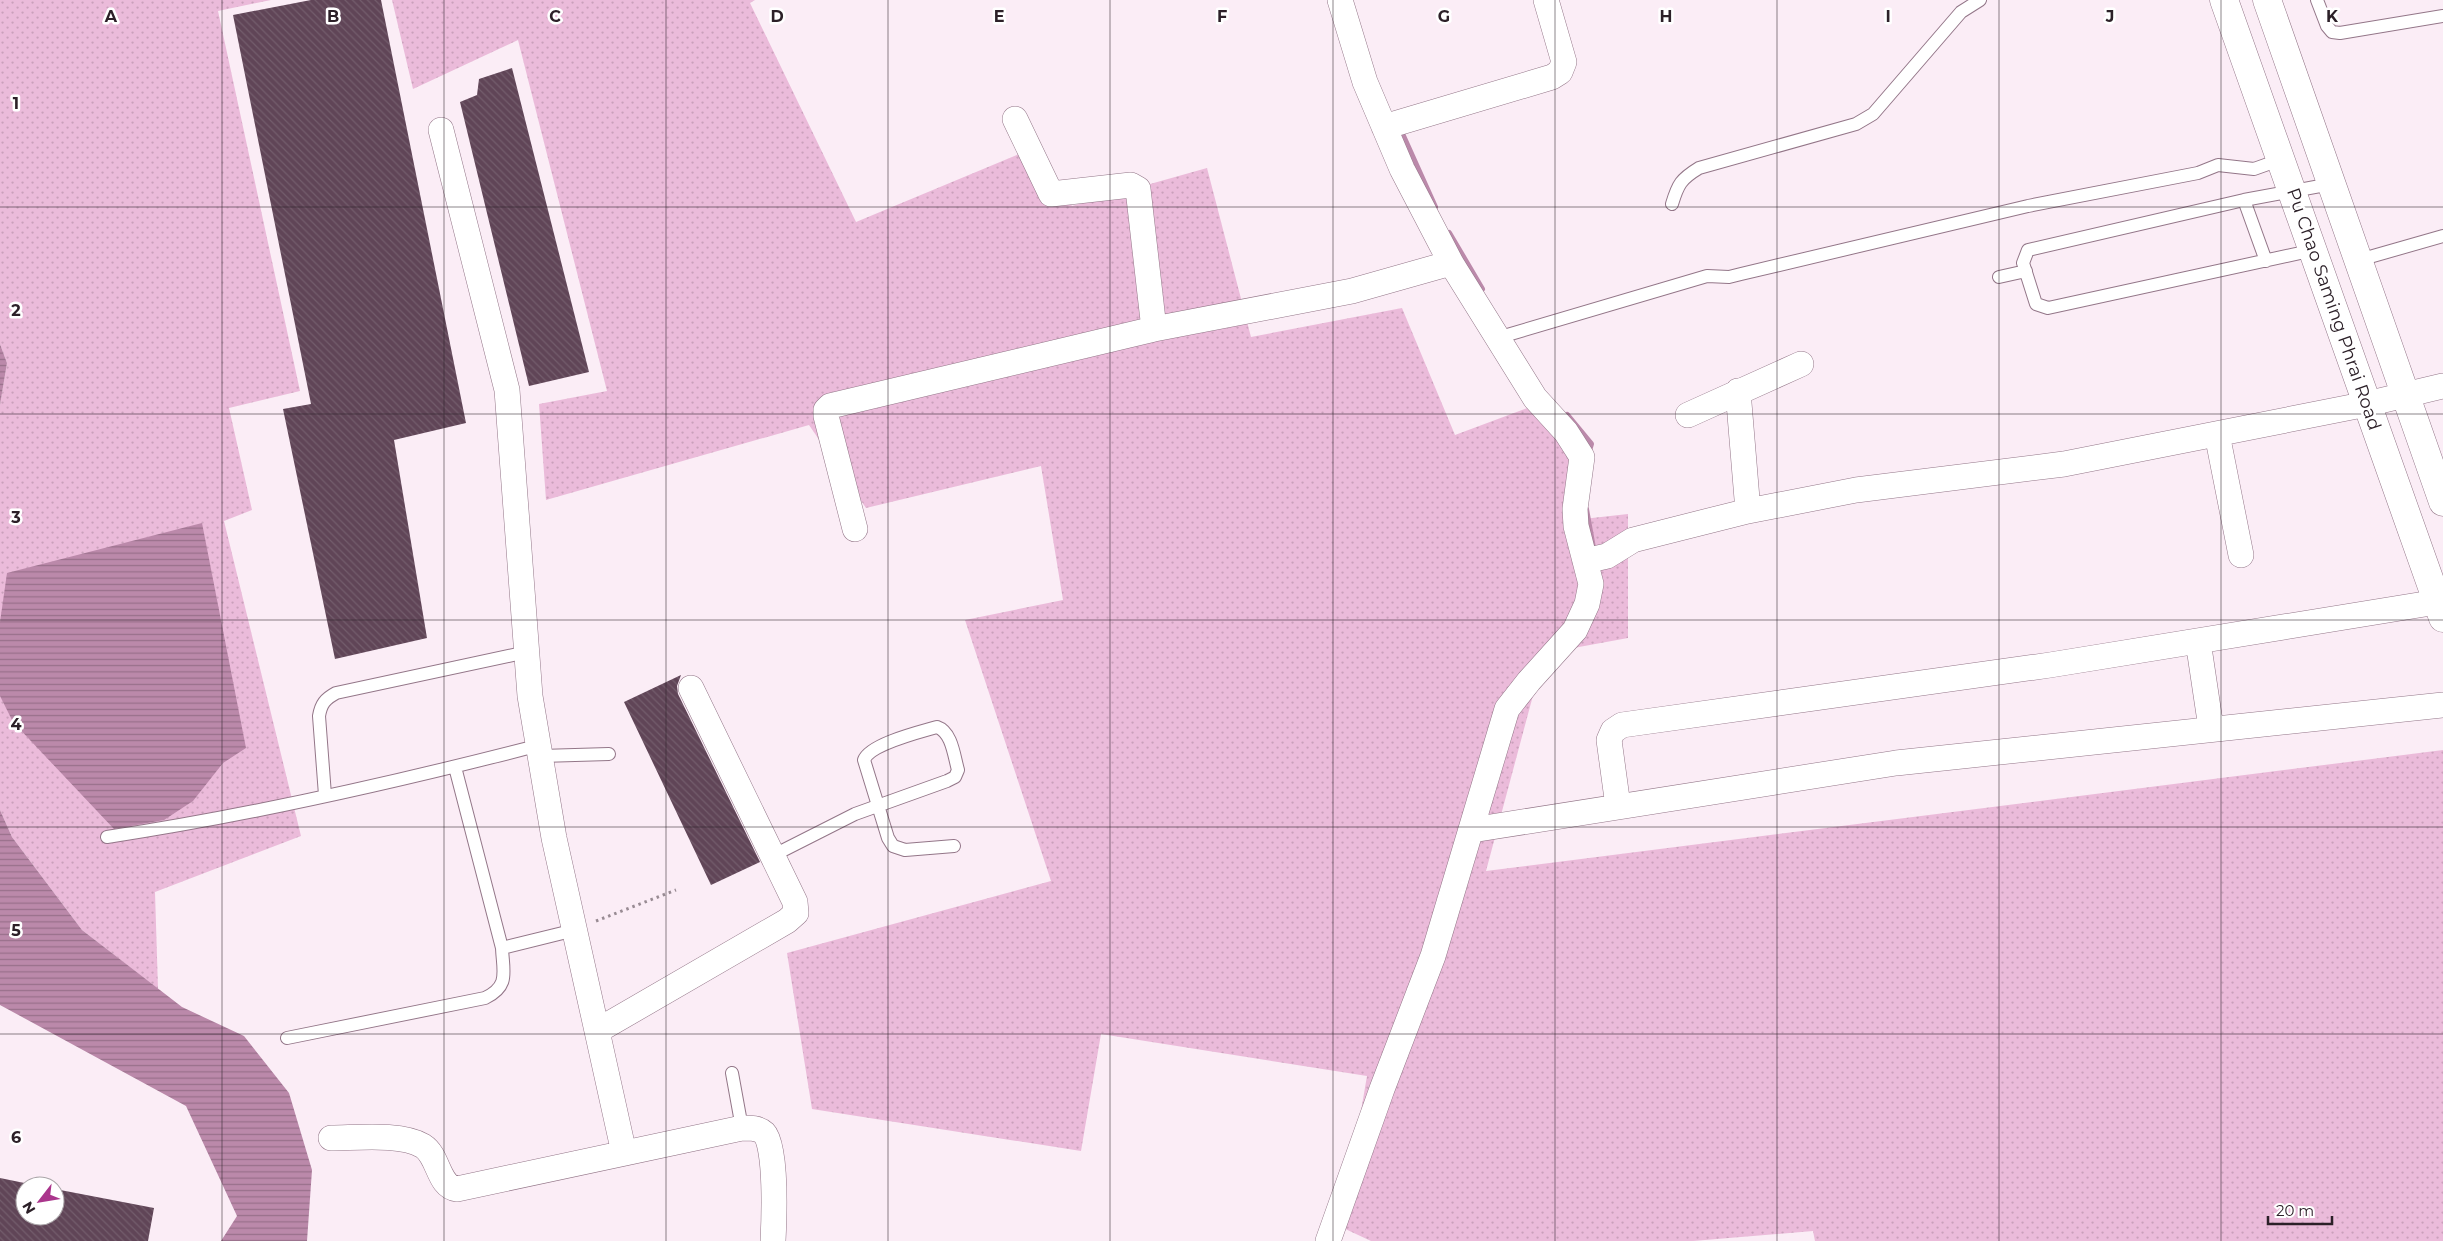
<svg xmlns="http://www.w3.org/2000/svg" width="2443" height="1241" font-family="Montserrat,sans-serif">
	<defs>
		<pattern id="grass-dots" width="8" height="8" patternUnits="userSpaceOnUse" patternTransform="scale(1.25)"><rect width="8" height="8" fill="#ebbbda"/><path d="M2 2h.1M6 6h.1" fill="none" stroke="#caa0bb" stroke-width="1.8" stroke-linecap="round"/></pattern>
		<pattern id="water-rules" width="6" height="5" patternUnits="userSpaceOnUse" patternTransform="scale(1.25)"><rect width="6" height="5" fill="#bb89aa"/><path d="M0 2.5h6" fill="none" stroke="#98708a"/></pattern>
		<pattern id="building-back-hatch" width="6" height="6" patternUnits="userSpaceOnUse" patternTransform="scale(1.25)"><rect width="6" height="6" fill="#604557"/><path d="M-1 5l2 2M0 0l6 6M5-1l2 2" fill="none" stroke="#735d6c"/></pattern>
	</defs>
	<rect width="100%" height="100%" fill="#fbedf6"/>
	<path fill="url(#grass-dots)" d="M0,0H271L218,11L300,391L229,408L252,510L224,521L301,836L155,892L158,989L82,930L12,837L0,810V405L7,363L0,344Z
		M392,0H755L750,3L856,222L1031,149L1072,206L1207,168L1251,337L1402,308L1455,435L1551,399L1569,455L1574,520L1628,514V638L1568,649L1535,688L1486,871L2443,750V1241H1815L1813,1231L1693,1241H1371L1341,1227L1367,1076L1101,1034L1081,1151L812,1109L787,953L1051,881L965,620L1063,600L1041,466L866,508L809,425L546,500L539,404L607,391L518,40L413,89Z"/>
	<path fill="url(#water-rules)" d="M0,344L7,363L0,405Z
		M202,523L246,748L223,763L193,801L164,820L114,829L13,722L0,696V622L7,573Z
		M0,810L12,837L82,930L182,1007L244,1036L289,1093L312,1170L307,1241H221L237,1216L186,1106L0,1005Z"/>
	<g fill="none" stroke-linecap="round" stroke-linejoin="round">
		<path stroke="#bb89aa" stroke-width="6" d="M1399,127L1435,207
			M1449,233L1482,289
			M1567,415L1591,444L1588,454
			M1586,509L1593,548"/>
	</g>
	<path fill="url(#building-back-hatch)" d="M311,0H381L466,423L394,440L427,638L335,659L283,409L311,404L233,15Z
		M512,68L589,372L529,386L460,102L477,95L479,79Z
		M681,675L677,686L678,694L760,862L711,885L624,702Z
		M0,1178L39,1186H25V1216H55V1189L154,1208L148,1241H0Z"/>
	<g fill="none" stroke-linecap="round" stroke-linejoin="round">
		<defs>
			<path id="lane" d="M2317,0L2327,26L2332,32L2340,33L2443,16
				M2244,200L2266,261
				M1672,204C1678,184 1681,179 1699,168L1856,124L1873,114L1961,12L1980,0
				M2314,250L2048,308L2036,304L2023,263L2028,250L2244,200L2331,184
				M2359,260L2443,236
				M1999,277L2026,271
				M1497,338L1707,276L1729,277L1741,274L2028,206L2198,173L2218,165L2254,169L2282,159
				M541,756L609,754
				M455,767L502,948
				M325,795L319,716C321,704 325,699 336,693L527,652
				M107,837C252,815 397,782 540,745
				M772,856L855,814L947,781L955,777L958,770C954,756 952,732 937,727C920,732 870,744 864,760L888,838L893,846L905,850L954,846
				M287,1038L485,998C510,986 503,972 502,948L575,930
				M732,1073L742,1128"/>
			<path id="street" d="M1015,119L1051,194L1131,185L1138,189L1154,329L1352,291L1451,263
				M1384,127L1552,77L1560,72L1564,62L1546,0
				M441,130L507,390L530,696L554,838L597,1031
				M1738,391L1748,511L1856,490L2064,464L2367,404L2443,386
				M1688,415L1801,364
				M2217,434L2241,555
				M855,529L826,416V410L830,406L1154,329
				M1585,561L1607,556L1633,540L1748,511
				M2198,641L2211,728
				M1618,806L1609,740L1613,731L1622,725L2050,665L2437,602
				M1472,830L1896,763L2443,705
				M331,1138C357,1138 401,1133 423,1146C439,1156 438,1187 457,1189L742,1128C750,1128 759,1128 764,1133C777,1146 774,1221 773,1241
				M624,1153L597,1031L787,921L796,913L795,902L691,688
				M1328,1241L1382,1089L1433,956L1507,709L1529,681L1575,630L1587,604L1591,584L1576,526L1575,509L1582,457L1566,432L1535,398L1451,263L1402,169L1365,82L1340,0"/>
			<path id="secondary" d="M2224,0L2443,618
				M2267,0L2443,502"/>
		</defs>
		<use href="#lane" stroke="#937688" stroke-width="14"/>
		<use href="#street" stroke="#937688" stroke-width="26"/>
		<use href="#secondary" stroke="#937688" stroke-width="29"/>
		<path stroke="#988b93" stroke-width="3" stroke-dasharray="2.5 4" stroke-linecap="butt" d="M596,921L676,890"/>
		<use href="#lane" stroke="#fff" stroke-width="12"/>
		<use href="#street" stroke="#fff" stroke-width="25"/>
		<use href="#secondary" stroke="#fff" stroke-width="28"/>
	</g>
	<path fill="none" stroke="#2c2028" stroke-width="1" stroke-opacity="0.55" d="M222,0V1241M444,0V1241M666,0V1241M888,0V1241M1110,0V1241M1333,0V1241M1555,0V1241M1777,0V1241M1999,0V1241M2221,0V1241M0,207H2443M0,414H2443M0,620H2443M0,827H2443M0,1034H2443"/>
	<g text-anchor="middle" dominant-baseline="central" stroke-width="5" stroke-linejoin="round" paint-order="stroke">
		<g font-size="18" fill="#2c2028" stroke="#fff">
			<text transform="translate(2334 309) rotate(71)">Pu Chao Saming Phrai Road</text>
		</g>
	</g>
	<g font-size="16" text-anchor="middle" font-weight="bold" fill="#2c2028" stroke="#fff" stroke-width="5" stroke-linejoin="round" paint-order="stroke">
		<text x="111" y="22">A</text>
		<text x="333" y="22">B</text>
		<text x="555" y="22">C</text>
		<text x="777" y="22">D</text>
		<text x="999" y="22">E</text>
		<text x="1222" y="22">F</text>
		<text x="1444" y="22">G</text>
		<text x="1666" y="22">H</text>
		<text x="1888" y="22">I</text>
		<text x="2110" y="22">J</text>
		<text x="2332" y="22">K</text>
		<text x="16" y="109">1</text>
		<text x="16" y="316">2</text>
		<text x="16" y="523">3</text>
		<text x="16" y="730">4</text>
		<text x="16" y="936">5</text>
		<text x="16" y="1143">6</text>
	</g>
	<g transform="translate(40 1201) rotate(239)"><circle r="24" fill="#ffffff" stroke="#aba6a9"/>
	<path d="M0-4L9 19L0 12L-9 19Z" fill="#aa358c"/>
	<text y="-8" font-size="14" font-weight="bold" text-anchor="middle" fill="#2c2028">N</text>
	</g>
	<path d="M2268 1216v8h64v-8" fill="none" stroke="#2c2028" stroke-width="2.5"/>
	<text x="2276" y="1216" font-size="15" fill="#2c2028" stroke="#ffffff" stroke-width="4" paint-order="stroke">20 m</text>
</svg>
